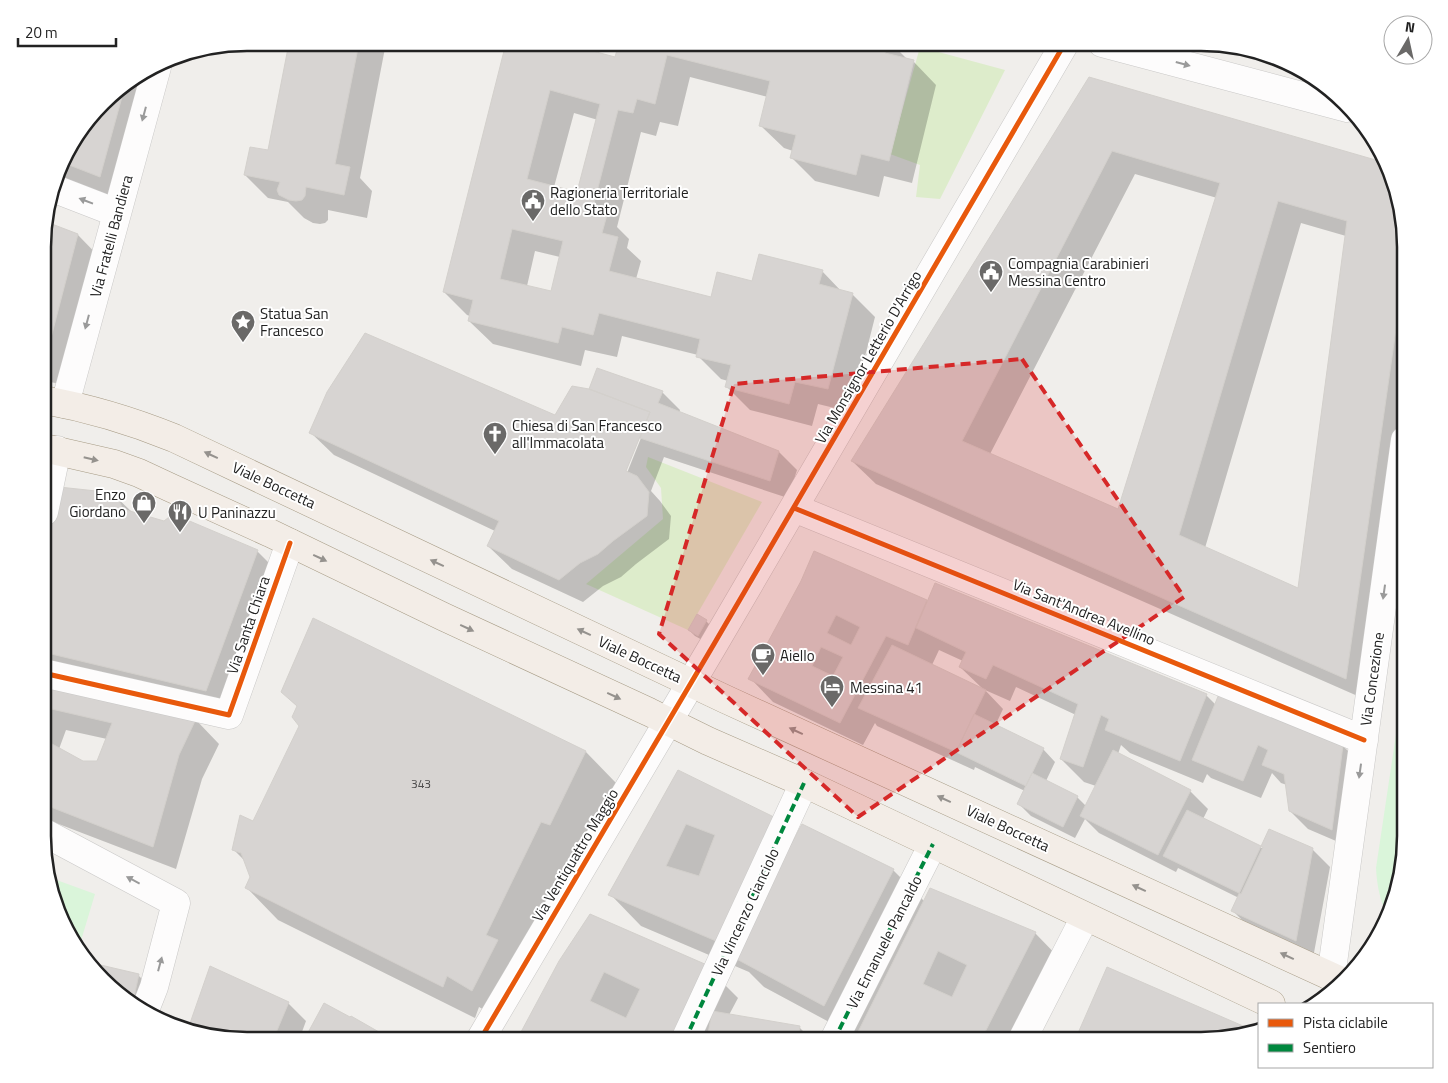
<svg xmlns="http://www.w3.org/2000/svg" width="1448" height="1083" font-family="'Titillium Web',sans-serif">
	<rect width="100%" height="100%" fill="#f0eeeb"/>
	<path fill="#ddeccb" d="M920,47L1005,70L940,199L916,197L920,165L890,154Z
		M648,457L762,502L688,630L586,584L663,519L661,488L646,467Z"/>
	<path fill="#daf5da" d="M1405,674V849L1390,914L1388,917C1380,901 1377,886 1376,868Z
		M51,878L95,894L80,944H77L64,927Z"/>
	<path fill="#0003" fill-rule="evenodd" d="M290,43H405L404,46L386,43L360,178L372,191L367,218L328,210V220L325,223L320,224L313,223L304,218L288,202L268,198L245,175L269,152Z
		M507,43H592L590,51L616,58L620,43H891L908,60L913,61L936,85L912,183L884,176L879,197L815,181L791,157L793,151L784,148L760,125L768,97L690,77L678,126L660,122L656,136L641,132L617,227L629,239L627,248L641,261L636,279L712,298L753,282L822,271L842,292L852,294L875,317L851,412L818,404L812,426L750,410L727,387L728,381L721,379L698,356V355L622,336L617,357L585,350L581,366L493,344L469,321L470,316L467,315L444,292ZM574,113L598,120L577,194L554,187ZM535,251L560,257L552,293L527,286Z
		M1260,54L1279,58L1280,59L1262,56Z
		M165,63L131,207L58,179L70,145L113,93Z
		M1089,78L1386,164L1405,247V448L1369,701L876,484L852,461ZM1135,174L1217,198L1119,511L990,454ZM1301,223L1346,236L1299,590L1205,548Z
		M44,222L78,235L109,267L78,387L44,381Z
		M590,390L662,392L680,410L679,413L779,452L797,470L788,498L664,457L651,491L660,501L671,516L669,539L636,564L621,577L603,586L583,602L512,569L488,546L495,531L334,455L310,432L556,417ZM644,423H647L625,478L623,477Z
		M114,495L133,513L257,551L280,574L229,713L43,666L44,522L51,530Z
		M815,553L928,602L1206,695L1216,705L1343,746L1361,764L1350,847L1308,829L1290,811L1287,785L1281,783L1272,773L1261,798L1211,778L1207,774L1203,783L1130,753L1121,745L1118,754L1190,791L1208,809L1203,819L1262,848L1312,849L1330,867L1313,958L1251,929L1233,911L1239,898L1178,868L1176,872L1099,833L1085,819L1075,838L1031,816L1019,804L1025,791L975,767L974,770L877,726L875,723L863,745L773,702L750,678L802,581ZM939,650L963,661L960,667L984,690L932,665ZM1016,687L1076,715L1061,759L1084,782L1096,786L1086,806L1077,797L1046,781L1055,762L1043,749L995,726L1003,709L985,690L1010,701Z
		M314,620L586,752L617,784L581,856L573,853L519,964L504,1021L479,1007L475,1018L278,920L247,888L251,877L246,862L233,849L254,823L300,726L298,707L283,692Z
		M706,621L712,627L704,641L695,636L689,630Z
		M43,682L196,720L219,744L202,779L176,869L43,818ZM66,730L107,739L98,762H82L59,749Z
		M678,772L778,820L795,838L893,870L925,902L1035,933L1066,965L1028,1040H856L857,1037L764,987L749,972L641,926L610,894Z
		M560,962L706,966L738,998L729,1015L800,1028L812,1040H531L522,1032Z
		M93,964L138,975L161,998L157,1017L113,990Z
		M210,968L288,1003L306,1021L299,1040H234L189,1030Z
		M1108,968L1248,1030L1201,1040H1076Z"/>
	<path fill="#d7d4d2" stroke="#d3d0cc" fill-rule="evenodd" d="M289,43H359L335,164L350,167L344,195L306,187L305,196L302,200L296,201L289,200L279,195L277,190L280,182L244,175L250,147L268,150Z
		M506,43H563L615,57L619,43H888L885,53L914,60L889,161L861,154L856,175L790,158L796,135L759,126L770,81L667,55L655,104L637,99L633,113L618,110L592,211L607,215L602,233L618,237L609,271L711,297L717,272L752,281L759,254L823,270L819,284L853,293L828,389L795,382L789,404L725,387L731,365L696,357L700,339L599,313L593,335L562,327L558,343L468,321L473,300L443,292ZM550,90L600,104L577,192L527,179ZM512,229L563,241L551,291L500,279Z
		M1089,77L1386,163L1405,247V266L1346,679L851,461ZM1112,151L1220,183L1118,509L962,441ZM1278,201L1347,221L1298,588L1179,535Z
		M125,86L100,177L64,163L70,145L113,93Z
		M44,221L78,234L46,357L44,356Z
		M365,333L555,415L572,386L589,389L650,412L626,471L637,476L649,492L647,516L613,541L598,554L580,563L559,580L487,546L499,521L309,433L327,392Z
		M597,368L663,391L658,403L779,451L770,481L640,438L650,412L589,389Z
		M59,487L115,493L123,509L164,521L173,514L258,550L206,691L43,652L44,556Z
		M814,551L927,600L908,645L886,636L840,723L748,679L801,581ZM836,615L860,627L851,645L827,633ZM821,647L843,657L833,676L812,666Z
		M935,583L1207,694L1180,761L1105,730L1109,719L1101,715L1083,767L1060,759L1078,704L993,665L986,679L959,667L966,652L916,628Z
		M697,614L707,620L698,636L688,630Z
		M313,618L586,751L550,825L541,822L486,935L498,940L472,991L447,976L443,987L245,888L250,877L241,853L232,850L240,815L253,821L299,726L292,717L297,706L281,692Z
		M892,645L986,690L956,752L858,708Z
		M43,681L196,719L179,755L153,847L43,804V739L83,761H97L112,723L43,707Z
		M1219,694L1343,745L1332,830L1289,811L1284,774L1262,765L1268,750L1258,745L1243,781L1192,760Z
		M974,714L1044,748L1026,786L956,752Z
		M1113,750L1191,790L1158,855L1080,816Z
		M678,770L778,819L716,941L608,895ZM686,824L715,835L699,876L666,866Z
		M1032,773L1078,796L1063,827L1017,804Z
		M1187,810L1263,847L1241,894L1163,856Z
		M802,824L894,869L824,1006L731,956Z
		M1269,829L1313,848L1296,941L1231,911Z
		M930,888L1036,932L981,1040H915L901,1034L897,1040H854ZM938,951L967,965L952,997L923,984Z
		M590,914L707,965L671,1040H552L521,1032L559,961ZM604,972L640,989L626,1018L590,1001Z
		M92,963L139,974L133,1002L113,990Z
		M210,966L289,1002L273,1040H234L188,1029Z
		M1107,967L1250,1029L1201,1040H1075Z
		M324,1003L350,1017L351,1016L393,1040H304Z
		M712,1011L800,1026L798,1040H707Z"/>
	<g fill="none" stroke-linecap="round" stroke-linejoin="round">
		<defs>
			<path id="minor" d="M1102,43L1347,108
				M55,189L117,213
				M65,404L157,67
				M794,508L1364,740
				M44,512L57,450
				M43,673L229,715L290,543
				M43,832L176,903L154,987L145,1010
				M1331,977L1405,440
				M480,1040L714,644L1065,43
				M685,1040L804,783
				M834,1040L933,844
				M1022,1040L1085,917"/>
			<path id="major" d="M44,400C89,408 132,421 174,438L725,699L1341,981
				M44,448L114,464L139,473L169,487L270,533L444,617L649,712L708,741L804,783L933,844L1271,1004"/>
		</defs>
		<use href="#minor" stroke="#c9c8c7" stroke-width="29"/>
		<use href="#major" stroke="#a79c86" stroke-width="29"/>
		<use href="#minor" stroke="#fdfcfc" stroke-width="28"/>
		<use href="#major" stroke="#f3ede7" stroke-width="28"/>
		<path stroke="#00873e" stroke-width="4" stroke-dasharray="8 4" stroke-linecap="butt" d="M685,1040L804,783
			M834,1040L933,844"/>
		<defs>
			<path id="cycleway" d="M794,508L1364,740
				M43,673L229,715L290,543
				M480,1040L714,644L1065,43"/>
		</defs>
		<use href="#cycleway" stroke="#fff" stroke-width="8"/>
		<use href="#cycleway" stroke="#e8590c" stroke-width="5"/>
	</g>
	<defs><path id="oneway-solid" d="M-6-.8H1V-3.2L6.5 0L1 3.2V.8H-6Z" transform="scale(1.25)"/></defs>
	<g fill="#9a9a9a">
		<use href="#oneway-solid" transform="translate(1183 64) rotate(15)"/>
		<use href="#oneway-solid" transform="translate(144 114) rotate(105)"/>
		<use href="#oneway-solid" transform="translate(86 201) rotate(-159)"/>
		<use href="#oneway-solid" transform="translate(87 322) rotate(105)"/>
		<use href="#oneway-solid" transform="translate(1384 592) rotate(98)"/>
		<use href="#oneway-solid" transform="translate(1360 771) rotate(98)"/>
		<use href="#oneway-solid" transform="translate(133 880) rotate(-152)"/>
		<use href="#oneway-solid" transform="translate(160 964) rotate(-75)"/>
	</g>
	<g fill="#95928e">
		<use href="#oneway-solid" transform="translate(211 455) rotate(-155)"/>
		<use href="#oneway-solid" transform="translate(91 459) rotate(13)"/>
		<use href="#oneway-solid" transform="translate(320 558) rotate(25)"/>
		<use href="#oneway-solid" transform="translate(437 563) rotate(-155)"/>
		<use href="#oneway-solid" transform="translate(467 628) rotate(25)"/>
		<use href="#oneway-solid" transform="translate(584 632) rotate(-155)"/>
		<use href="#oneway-solid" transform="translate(614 696) rotate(25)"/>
		<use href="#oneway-solid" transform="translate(796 731) rotate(-155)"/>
		<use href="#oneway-solid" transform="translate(944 799) rotate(-155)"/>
		<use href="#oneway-solid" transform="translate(1139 888) rotate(-155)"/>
		<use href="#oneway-solid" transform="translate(1287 956) rotate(-155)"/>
	</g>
	<path fill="#d62828" fill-opacity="0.2" stroke="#d62828" stroke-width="4" stroke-dasharray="10 6" stroke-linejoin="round" d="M1022,359L1184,597L858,817L659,634L734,384Z"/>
	<defs>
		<symbol id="civic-pin" viewBox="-11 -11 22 30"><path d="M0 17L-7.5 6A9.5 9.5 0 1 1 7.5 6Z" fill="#6a6968" stroke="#fff"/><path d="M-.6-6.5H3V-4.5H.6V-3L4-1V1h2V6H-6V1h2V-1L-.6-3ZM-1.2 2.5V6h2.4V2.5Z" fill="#fff"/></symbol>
		<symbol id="sight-pin" viewBox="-11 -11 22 30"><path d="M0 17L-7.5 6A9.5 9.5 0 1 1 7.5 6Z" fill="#6a6968" stroke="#fff"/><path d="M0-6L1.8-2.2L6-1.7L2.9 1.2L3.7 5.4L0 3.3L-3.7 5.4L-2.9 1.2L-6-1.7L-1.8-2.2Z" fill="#fff"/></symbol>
		<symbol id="church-pin" viewBox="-11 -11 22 30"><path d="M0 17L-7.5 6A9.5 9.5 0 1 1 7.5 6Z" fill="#6a6968" stroke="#fff"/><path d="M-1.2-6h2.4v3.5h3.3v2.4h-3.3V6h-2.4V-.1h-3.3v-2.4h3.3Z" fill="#fff"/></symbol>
		<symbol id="shop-pin" viewBox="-11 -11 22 30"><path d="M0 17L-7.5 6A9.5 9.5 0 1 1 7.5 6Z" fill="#6a6968" stroke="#fff"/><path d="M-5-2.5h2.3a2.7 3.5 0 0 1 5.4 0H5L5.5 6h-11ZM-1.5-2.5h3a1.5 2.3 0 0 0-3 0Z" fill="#fff"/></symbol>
		<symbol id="restaurant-pin" viewBox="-11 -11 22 30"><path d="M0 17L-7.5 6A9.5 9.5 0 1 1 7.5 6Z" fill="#6a6968" stroke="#fff"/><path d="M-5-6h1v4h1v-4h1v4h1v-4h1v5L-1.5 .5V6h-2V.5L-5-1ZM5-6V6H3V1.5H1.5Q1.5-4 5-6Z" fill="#fff"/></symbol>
		<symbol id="cafe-pin" viewBox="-11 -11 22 30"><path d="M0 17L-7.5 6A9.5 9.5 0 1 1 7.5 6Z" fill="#6a6968" stroke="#fff"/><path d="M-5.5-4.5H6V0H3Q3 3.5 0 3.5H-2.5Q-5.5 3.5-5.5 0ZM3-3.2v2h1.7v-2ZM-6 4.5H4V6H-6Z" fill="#fff"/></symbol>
		<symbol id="hotel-pin" viewBox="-11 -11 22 30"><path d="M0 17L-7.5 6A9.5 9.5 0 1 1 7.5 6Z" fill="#6a6968" stroke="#fff"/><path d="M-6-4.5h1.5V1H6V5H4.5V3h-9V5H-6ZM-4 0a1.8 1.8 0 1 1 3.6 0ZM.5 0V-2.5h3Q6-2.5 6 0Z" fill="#fff"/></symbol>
	</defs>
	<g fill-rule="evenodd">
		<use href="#civic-pin" x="519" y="187" width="28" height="38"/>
		<use href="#civic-pin" x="977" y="258" width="28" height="38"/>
		<use href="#sight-pin" x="229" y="308" width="28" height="38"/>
		<use href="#church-pin" x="481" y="420" width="28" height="38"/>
		<use href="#shop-pin" x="130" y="489" width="28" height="38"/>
		<use href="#restaurant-pin" x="166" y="498" width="28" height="38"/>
		<use href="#cafe-pin" x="749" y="641" width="28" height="38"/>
		<use href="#hotel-pin" x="818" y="673" width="28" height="38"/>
	</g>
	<g text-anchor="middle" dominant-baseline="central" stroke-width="4" stroke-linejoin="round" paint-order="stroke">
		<g font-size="12" fill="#4f4e4e">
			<text x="421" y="783">343</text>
		</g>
		<g font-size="15" fill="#222" stroke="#fff" text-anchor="start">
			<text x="550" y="192">Ragioneria Territoriale<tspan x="550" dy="17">dello Stato</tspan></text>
			<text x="1008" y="263">Compagnia Carabinieri<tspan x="1008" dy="17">Messina Centro</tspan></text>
			<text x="260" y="313">Statua San<tspan x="260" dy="17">Francesco</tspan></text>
			<text x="512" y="425">Chiesa di San Francesco<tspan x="512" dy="17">all'Immacolata</tspan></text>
			<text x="126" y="494" text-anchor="end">Enzo<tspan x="126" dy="17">Giordano</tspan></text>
			<text x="198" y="512">U Paninazzu</text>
			<text x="780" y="655">Aiello</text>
			<text x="850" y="687">Messina 41</text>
		</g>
		<g font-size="15" fill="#222" stroke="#fff">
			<text transform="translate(111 236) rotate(-75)">Via Fratelli Bandiera</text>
			<text transform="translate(868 357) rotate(-60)">Via Monsignor Letterio D'Arrigo</text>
			<text transform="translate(274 485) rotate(25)">Viale Boccetta</text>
			<text transform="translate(1084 612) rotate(22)">Via Sant'Andrea Avellino</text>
			<text transform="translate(248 625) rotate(-71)">Via Santa Chiara</text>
			<text transform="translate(640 659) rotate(25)">Viale Boccetta</text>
			<text transform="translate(1372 679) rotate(-82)">Via Concezione</text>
			<text transform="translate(1008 828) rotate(25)">Viale Boccetta</text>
			<text transform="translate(575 855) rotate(-59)">Via Ventiquattro Maggio</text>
			<text transform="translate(745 912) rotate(-65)">Via Vincenzo Cianciolo</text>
			<text transform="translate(884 942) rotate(-63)">Via Emanuele Pancaldo</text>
		</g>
	</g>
	<path d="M0 0H1448V1083H0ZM247 51H1201A196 196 0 0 1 1397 247V836A196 196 0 0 1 1201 1032H247A196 196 0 0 1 51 836V247A196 196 0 0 1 247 51Z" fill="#fff" fill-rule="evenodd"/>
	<path fill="none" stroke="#222" stroke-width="2.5" d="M247 51H1201A196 196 0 0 1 1397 247V836A196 196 0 0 1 1201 1032H247A196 196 0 0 1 51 836V247A196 196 0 0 1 247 51Z"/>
	<rect x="1258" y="1003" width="175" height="65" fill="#ffffff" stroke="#a7a7a7"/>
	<rect x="1268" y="1019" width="25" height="8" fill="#e8590c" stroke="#a7a7a7"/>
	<text x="1303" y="1028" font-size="15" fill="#222222">Pista ciclabile</text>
	<rect x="1268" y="1044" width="25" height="8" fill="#00873e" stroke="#a7a7a7"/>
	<text x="1303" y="1053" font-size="15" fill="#222222">Sentiero</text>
	<g transform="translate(1408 40) rotate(9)"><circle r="24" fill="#ffffff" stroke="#a7a7a7"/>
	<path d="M0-4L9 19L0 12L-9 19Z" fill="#6a6968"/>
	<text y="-8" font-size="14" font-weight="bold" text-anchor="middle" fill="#222222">N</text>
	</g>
	<path d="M18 38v8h98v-8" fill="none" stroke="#222222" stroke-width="2.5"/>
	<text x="25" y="38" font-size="15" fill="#222222" stroke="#ffffff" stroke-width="4" paint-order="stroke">20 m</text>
</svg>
